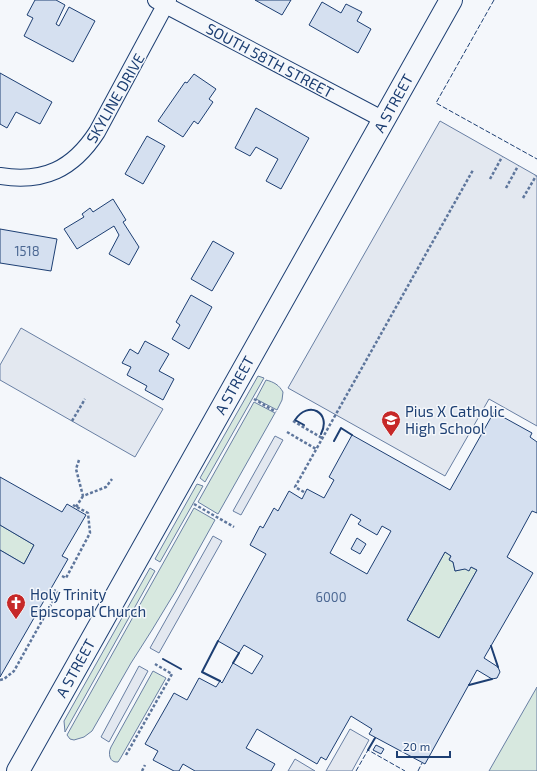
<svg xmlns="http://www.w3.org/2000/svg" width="537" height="771" font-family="'Exo 2',sans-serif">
	<rect width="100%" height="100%" fill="#f4f7fb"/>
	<path fill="#d7e8df" stroke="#687fa3" d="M258,376L264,378L205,482L200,478Z
		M266,380C274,382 279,385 283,392L282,400L277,410L256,399Z
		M254,402L275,413L218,514L198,502Z
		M197,484L203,486L160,562L155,559Z
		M194,508L215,520L175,592L152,630L131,663L92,731L84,737L74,740L70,739L67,735Z
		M0,525L34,545L24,564L0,550Z
		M445,552L451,556L449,559L453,562L455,571L471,567L477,570L439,638L407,620Z
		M150,568L155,571L65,732L64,721Z
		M153,671L166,678L120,759L118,762C109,763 108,753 111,747Z
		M537,687V771H489Z"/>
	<path fill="#e3e8f0" stroke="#687fa3" d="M440,121L537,176V426L489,399L445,476L288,388Z
		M21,328L163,409L135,457L0,380V365Z
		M275,436L283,440L241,515L233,511Z
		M213,536L222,541L159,653L150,648Z
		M139,666L148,671L109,742L101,737Z
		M350,729L369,740L352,771H326Z
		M295,759L315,771H288Z"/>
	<path fill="#d5e0f0" stroke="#1d3f73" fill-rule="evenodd" d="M35,0H56L65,5L56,24L59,26L69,7L95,21L73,62L24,36L33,18L27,15Z
		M255,0H291L282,15Z
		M322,2L341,13L346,4L362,12L357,21L371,29L358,53L309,25Z
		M0,73L52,102L40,124L16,112L7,128L0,124Z
		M194,74L216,89L209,99L213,102L198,124L194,121L183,137L158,121L185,82L187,83Z
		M256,108L309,138L281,189L266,181L278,159L256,147L250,156L235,148Z
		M147,136L165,146L143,184L125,174Z
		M113,199L126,220L123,222L139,247L129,265L109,254L119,235L114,226L77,249L64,229L84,217L82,214L90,208L93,212Z
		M0,229L57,239L51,271L0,263Z
		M213,241L234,253L212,291L191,279Z
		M191,295L212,307L189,349L172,339L180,325L176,322Z
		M145,341L169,354L159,371L174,379L163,400L145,390L147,386L127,375L131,367L122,363L130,349L138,354Z
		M494,412L532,433L530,437L537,442V513L532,511L507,557L533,573L484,658L498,667L500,672L497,678L492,679L477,670L425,764L369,734L372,729L351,716L326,760L321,757L317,764L257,729L246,748L275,764L271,771H195L183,764L179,771H174L153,760L158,751L145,744L174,693L187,700L199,678L216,687L220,681L222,683L233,663L252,674L263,656L244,645L239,653L218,641L266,554L250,545L260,526L263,528L274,508L278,511L289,491L302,499L307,489L324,498L334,480L329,477L352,435L450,490ZM351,514L361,520L358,524L377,535L382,526L391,531L367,574L330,553ZM445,552L451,556L449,560L453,562L455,571L465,569L469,571L471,567L477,570L439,638L407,620Z
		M0,477L62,512L67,504L86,515L62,556L68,559L0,677V550L24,564L34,545L0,525Z
		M357,538L366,544L360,554L351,549Z
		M376,745L384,749L381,754L373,750Z"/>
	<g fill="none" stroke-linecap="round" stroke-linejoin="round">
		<defs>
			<path id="minor" d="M156,0L384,120
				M0,176C44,183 73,169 97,132L168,0"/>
			<path id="secondary" d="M18,771L451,0"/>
		</defs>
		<use href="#minor" stroke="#1d3f73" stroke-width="18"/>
		<use href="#secondary" stroke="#1d3f73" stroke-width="24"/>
		<path stroke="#5e769c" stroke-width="2.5" stroke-dasharray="3 2" stroke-linecap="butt" d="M490,179L502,157
			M506,188L518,166
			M523,198L536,176
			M254,399L276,412
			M72,421L85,399
			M293,421L322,438
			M287,432L316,449
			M79,460L76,469L83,496L106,487L112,479
			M304,492L295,487L473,170
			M194,504L234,527
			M76,507L83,496
			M62,576L66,578L90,533L88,513L73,505
			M0,680L4,679L14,671L58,592L54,590
			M126,755L172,674L155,664
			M142,771L145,765"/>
		<use href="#minor" stroke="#f4f7fb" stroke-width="16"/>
		<use href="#secondary" stroke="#f4f7fb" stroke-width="22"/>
		<path stroke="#1d3f73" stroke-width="1" stroke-dasharray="5 2" stroke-linecap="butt" d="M494,0L436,103L537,159
			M356,771L368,750L405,771
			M418,771L422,763"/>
		<path stroke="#1d3f73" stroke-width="2" d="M304,425L295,420C308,400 332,412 321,434
			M334,441L341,428L352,435
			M218,641L202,672L220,681
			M491,646L498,667
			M163,659L181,669
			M233,663L239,653
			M469,685L492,679
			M368,750L375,738"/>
	</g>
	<defs>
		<symbol id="school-pin" viewBox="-11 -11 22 30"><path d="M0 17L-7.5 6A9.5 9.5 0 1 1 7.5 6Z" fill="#c62828" stroke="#f4f7fb"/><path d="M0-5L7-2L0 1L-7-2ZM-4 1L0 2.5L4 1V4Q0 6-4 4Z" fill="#fff"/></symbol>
		<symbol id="church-pin" viewBox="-11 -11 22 30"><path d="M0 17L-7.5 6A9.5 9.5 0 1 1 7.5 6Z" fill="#c62828" stroke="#f4f7fb"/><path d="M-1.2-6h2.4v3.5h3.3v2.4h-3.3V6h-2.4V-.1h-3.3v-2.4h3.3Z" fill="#fff"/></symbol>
	</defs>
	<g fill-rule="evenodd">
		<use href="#school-pin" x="380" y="409" width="22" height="30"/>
		<use href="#church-pin" x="5" y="592" width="22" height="30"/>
	</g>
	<g text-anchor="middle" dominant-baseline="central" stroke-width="3" stroke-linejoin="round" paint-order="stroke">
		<g font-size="13" fill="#4b6792">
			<text x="27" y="251">1518</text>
			<text x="331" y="597">6000</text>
		</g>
		<g font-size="15" fill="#1d3f73" stroke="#f4f7fb">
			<text transform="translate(270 60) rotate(28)">SOUTH 58TH STREET</text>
			<text transform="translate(115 98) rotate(-60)">SKYLINE DRIVE</text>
			<text transform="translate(393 103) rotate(-61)">A STREET</text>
			<text transform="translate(234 385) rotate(-61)">A STREET</text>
			<text transform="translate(75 668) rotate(-61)">A STREET</text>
		</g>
		<g font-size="15" fill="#1d3f73" stroke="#f4f7fb" text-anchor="start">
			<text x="405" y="411">Pius X Catholic<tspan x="405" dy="17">High School</tspan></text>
			<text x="30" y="594">Holy Trinity<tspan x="30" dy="17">Episcopal Church</tspan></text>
		</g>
	</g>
	<path d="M397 751v6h53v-6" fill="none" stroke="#1d3f73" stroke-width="2"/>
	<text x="403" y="751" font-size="12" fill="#1d3f73" stroke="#f4f7fb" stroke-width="3" paint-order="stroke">20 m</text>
</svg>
